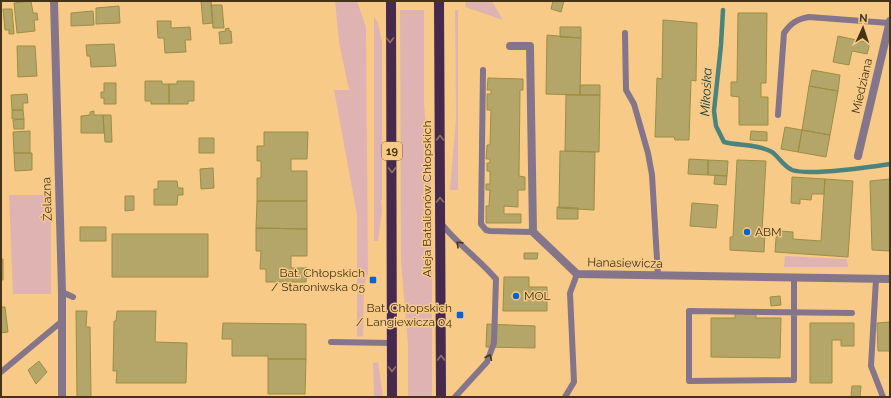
<svg xmlns="http://www.w3.org/2000/svg" width="891" height="398" font-family="Raleway,sans-serif">
	<rect width="100%" height="100%" fill="#f7cb87"/>
	<path fill="#e0b3b3" d="M335,1H357L366,27L368,273L364,286L363,336L357,337V215L334,90H349L339,42Z
		M466,1H492L503,20L465,7Z
		M400,10H424V104L432,199V397H408V345L401,261Z
		M455,10H458V190H450L456,119Z
		M374,16L378,23L382,42V200H381L382,211L378,241H374Z
		M9,195H51V294H13Z
		M785,256L847,259L848,267H784Z
		M378,362L383,396V397H374L373,363Z"/>
	<g fill="none" stroke-linecap="round" stroke-linejoin="round">
		<path stroke="#4c847d" stroke-width="4.5" d="M723,10L721,45L714,111L716,126L724,142C739,146 758,144 772,152C779,157 783,166 792,170C809,176 870,167 890,164"/>
	</g>
	<path fill="#b3a668" stroke="#9e8d41" d="M31,1L33,13H37L38,20H34L35,31L17,33L14,3Z
		M201,1H211L213,23L203,24Z
		M553,1H564L561,12L551,9Z
		M211,5H222L224,28H213Z
		M119,6L120,23L96,24V8Z
		M3,9H12L14,34H9V30H5Z
		M93,11L94,25L71,26V13Z
		M738,13H767L766,83H761V97H768V125H739V97L731,96V82H737Z
		M663,20L697,23L696,81L691,80L689,140H675L674,137H655L657,78L662,79Z
		M157,21H171V28L190,27L191,40H185L186,52L165,53L164,38H158Z
		M560,27H581V38L560,37Z
		M229,28V31H231L232,43L220,44L219,32L226,31L225,29Z
		M547,35L581,38L580,95L546,94Z
		M838,36L870,43L867,54L852,51L849,65L833,62Z
		M114,44L116,66L91,67L90,56H87L86,45Z
		M17,46H35L37,76L18,77Z
		M812,70L840,75L838,91L809,86Z
		M488,78L523,79V90H520L519,176L525,177V190H518V207L504,206V214H521V223H486V206H489L490,190H486V184H490V171H487V163H490V159H486L487,145H490L491,110H487V94H491V90H487Z
		M145,81H162V84H169V104H151V101H145Z
		M177,81H194V101H188V104H169V84H177Z
		M104,83H116V104H104V98H101V92H104Z
		M580,85H600V95H580Z
		M809,86L838,91L830,135L802,130Z
		M27,94L28,103H23V110H12L11,95Z
		M566,95H600L599,152L565,151Z
		M12,110H23L24,119H12Z
		M94,111V115H103L104,133H81V116L90,115V112Z
		M103,115H111L112,142H105Z
		M24,119V129H14L13,120Z
		M785,127L802,130L798,152L781,149Z
		M802,130L830,135L826,157L798,152Z
		M30,131V153H14L13,132Z
		M751,131L767,132V141L750,140Z
		M264,132H308L307,159H291V171H307V201H257V178H261V161H257V146H264Z
		M199,138H214V153H199Z
		M560,151L595,152L594,210L559,208Z
		M14,153H32V170L15,171Z
		M689,159L708,160V175L688,174Z
		M708,160L728,161L727,176L708,175Z
		M737,160L766,161L762,231H765L764,252L730,250V237H733Z
		M213,168L214,188L201,189L200,169Z
		M715,175L727,176L726,185L714,184Z
		M792,177L825,179L824,194H812L811,200L800,199V204L791,203Z
		M825,179L853,181L848,257L775,252L776,238L780,231L793,232V239L821,241Z
		M890,179V251L872,250L870,181Z
		M158,181H177L178,188H183V195H178L177,205H154V189H158Z
		M125,196H134V210L125,211Z
		M257,201H307V229L256,228Z
		M692,203L718,205L716,228L690,226Z
		M557,207L578,208V219H557Z
		M80,227H106V241H80Z
		M256,228L307,229V256H291V268H307L306,282H266V269H260L261,251H256Z
		M112,234H208V277H112Z
		M524,253H538L537,259H524Z
		M1,259H3V280H1Z
		M504,277H529V287H547V311H503Z
		M780,296L781,305L771,306L770,297Z
		M1,307H5L8,332L1,333Z
		M76,311H87L86,327H90L91,397H77Z
		M117,311H156L155,342L187,343L186,383H116L117,371H113L114,321H116Z
		M735,313L756,314V318H781L780,358L711,357V318H735Z
		M890,322V351H878L877,323Z
		M223,323L306,324V359H268V356H232V339H222Z
		M810,323H854V346H841V340H832V383H810Z
		M487,324L535,326V348L486,347Z
		M268,359H306L305,394H268Z
		M39,361L47,372L36,384L28,370Z
		M852,386H861L860,397H851Z"/>
	<g fill="none" stroke-linecap="round" stroke-linejoin="round">
		<path stroke="#85758a" stroke-width="6" d="M625,33L626,90L634,104L648,153L652,175L658,276
			M483,70L481,224L486,230L490,231L533,232
			M778,115L784,33C791,23 797,19 809,17L889,23
			M441,223C457,244 479,259 496,279L494,343L487,362L455,397
			M794,278C794,312 794,346 794,380L689,381V311L852,313
			M876,279L871,366L883,397
			M62,292L73,297
			M331,342L392,343
			M1,372L61,322
			M565,397L574,382L570,293L577,274"/>
		<path stroke="#85758a" stroke-width="8" d="M54,1L62,292V397
			M510,46H530L533,232L577,274L890,279
			M858,156L890,21"/>
		<path stroke="#45294e" stroke-width="10" d="M391,1L392,397
			M439,1L441,397"/>
	</g>
	<defs><path id="oneway-chevron" d="M-2-3.5L2.5 0L-2 3.5" fill="none" stroke-width="1.6" stroke-linecap="round" stroke-linejoin="round"/></defs>
	<g stroke="#957268">
		<use href="#oneway-chevron" transform="translate(390 40) rotate(90)"/>
		<use href="#oneway-chevron" transform="translate(440 138) rotate(-90)"/>
		<use href="#oneway-chevron" transform="translate(392 170) rotate(89)"/>
		<use href="#oneway-chevron" transform="translate(440 200) rotate(-91)"/>
		<use href="#oneway-chevron" transform="translate(441 358) rotate(-90)"/>
		<use href="#oneway-chevron" transform="translate(392 369) rotate(90)"/>
	</g>
	<g stroke="#47361c">
		<use href="#oneway-chevron" transform="translate(459 244) rotate(-136)"/>
		<use href="#oneway-chevron" transform="translate(489 357) rotate(-67)"/>
	</g>
	<g fill="#0b62cb" stroke="#f7cb87" stroke-width="1.5">
		<circle cx="747" cy="232" r="4"/>
		<rect x="369" y="276" width="8" height="8" rx="2"/>
		<circle cx="516" cy="296" r="4"/>
		<rect x="456" y="311" width="8" height="8" rx="2"/>
	</g>
	<g text-anchor="middle" dominant-baseline="central" stroke-width="3" stroke-linejoin="round" paint-order="stroke">
		<rect fill="#f7cb87" stroke="#7a6138" stroke-width="1" x="382" y="142" width="20" height="18" rx="3"/>
		<g font-size="11" font-weight="bold" fill="#443316">
			<text x="392" y="151">19</text>
		</g>
		<g font-size="12" fill="#443316" stroke="#f7cb87">
			<text transform="translate(862 86) rotate(-77)">Miedziana</text>
			<text transform="translate(47 199) rotate(-92)">Żelazna</text>
			<text transform="translate(427 199) rotate(-90)">Aleja Batalionów Chłopskich</text>
			<text transform="translate(625 263) rotate(1)">Hanasiewicza</text>
		</g>
		<g font-size="12" fill="#443316" stroke="#f7cb87" text-anchor="start">
			<text x="755" y="232">ABM</text>
			<text x="365" y="273" text-anchor="end">Bat. Chłopskich<tspan x="365" dy="14">/ Staroniwska 05</tspan></text>
			<text x="524" y="296">MOL</text>
			<text x="452" y="308" text-anchor="end">Bat. Chłopskich<tspan x="452" dy="14">/ Langiewicza 04</tspan></text>
		</g>
		<g font-size="13" font-style="italic" fill="#184142" stroke="#f7cb87">
			<text transform="translate(706 92) rotate(-87)">Mikośka</text>
		</g>
	</g>
	<rect width="891" height="398" fill="none" stroke="#443316" stroke-width="4"/>
	<g transform="translate(863 28) rotate(3)" stroke="#f7cb87" stroke-width="3" paint-order="stroke">
	<path d="M0-3L7 15L0 10L-7 15Z" fill="#443316"/>
	<text y="-6" font-size="11" font-weight="bold" text-anchor="middle" fill="#443316">N</text>
	</g>
</svg>
